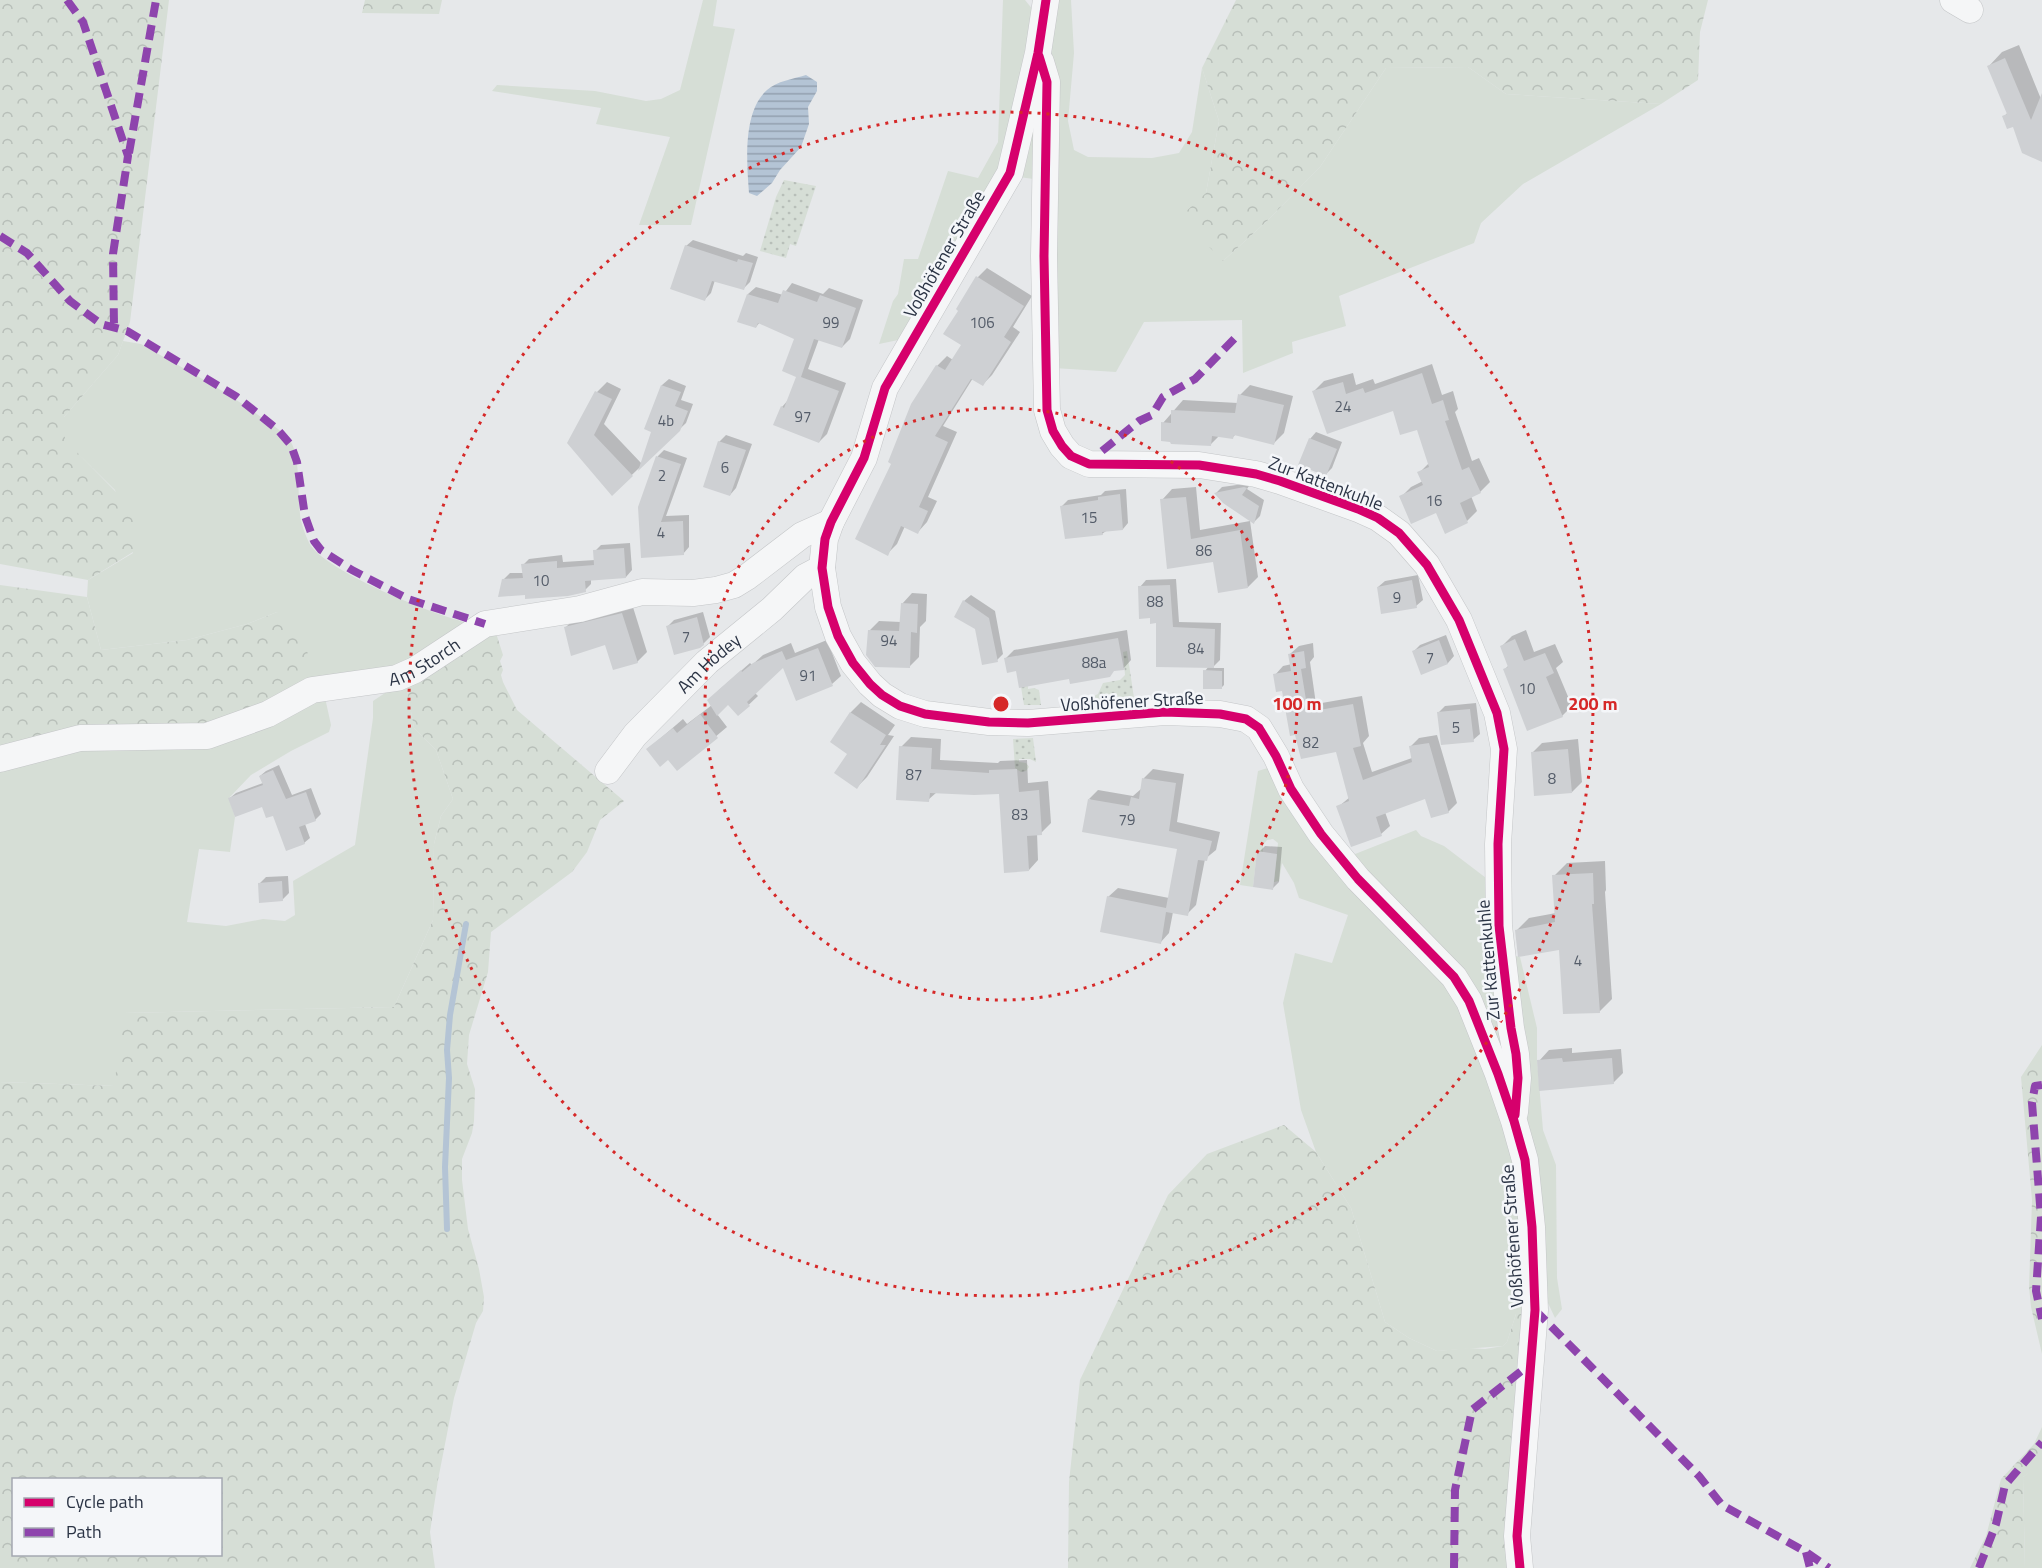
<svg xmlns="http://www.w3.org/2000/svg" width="2042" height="1568" font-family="'Titillium Web',sans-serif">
	<defs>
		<pattern id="forest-crowns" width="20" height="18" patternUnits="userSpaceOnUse" patternTransform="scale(1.5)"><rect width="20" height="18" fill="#d6ded6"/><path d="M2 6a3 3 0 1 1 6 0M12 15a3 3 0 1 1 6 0" fill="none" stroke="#b8bfb9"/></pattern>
		<pattern id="garden-dots" width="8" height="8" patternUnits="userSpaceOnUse" patternTransform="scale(1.5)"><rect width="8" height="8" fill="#d6ded6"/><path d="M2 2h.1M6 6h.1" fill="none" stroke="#b8bfb9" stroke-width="1.8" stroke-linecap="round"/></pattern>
		<pattern id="water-rules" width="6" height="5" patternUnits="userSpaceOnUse" patternTransform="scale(1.5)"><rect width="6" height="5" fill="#b4c4d5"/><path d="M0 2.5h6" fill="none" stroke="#93a0af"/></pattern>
	</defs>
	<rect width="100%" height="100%" fill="#e6e8ea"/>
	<path fill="#d6ded6" d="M703,0H717L713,26L735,29L691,225H639L670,137L596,124L601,108L492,91L497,85L595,91L646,101L661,99L680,90Z
		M1003,0H1025L1038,16L1004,175L903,339L879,344L893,301L898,294L904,259H918L948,171L978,178L998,142Z
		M1056,0H1071L1074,53L1068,121L1074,150L1088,157L1152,158L1179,153L1192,132L1202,68L1219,121L1206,193L1223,261L1267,221L1320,167L1386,68L1468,67L1506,94L1661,104L1523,184L1481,223L1474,243L1339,296L1346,326L1292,342L1293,353L1243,373L1242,320L1144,322L1116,372L1054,368L1053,59L1049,46Z
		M1037,97L1041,180L1019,177Z
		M123,341L141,344C181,367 223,389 261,417C271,424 286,433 292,444C301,463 297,500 301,521C303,528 307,540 311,546C331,573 431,614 465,622L426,659L304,688L277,612L247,624L187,640L101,650L87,597L88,580L133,553L115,490L64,440V417L118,355Z
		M406,684L414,728L436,750L453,799L441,816L434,844L433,920L394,1007L125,1013L115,1086L0,1082V764L324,693L331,725L329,732L291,751L251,775L229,798L235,817L230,852L199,849L187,922L226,926L263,919L285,921L295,915L293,881L355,845L373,718V701L388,691Z
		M1271,767L1460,1001L1518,1153L1525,1314H1516L1507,1342L1503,1346L1437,1351L1409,1338L1385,1322L1351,1208L1316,1152L1301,1110L1283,1003L1295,953L1332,963L1348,915L1299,898L1294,883L1282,863L1279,881L1274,882L1278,843L1273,839L1267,840L1263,845V852H1257L1253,887L1240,885L1258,771Z
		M1416,830L1421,836L1444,846L1490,881L1512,1072L1486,1021L1350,856Z
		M1512,931L1516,956L1520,957L1537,1028V1060L1543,1130L1556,1165L1557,1278L1562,1309L1555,1318L1548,1303L1540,1209L1524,1127Z
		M2040,1464H2042V1568H2025L2023,1477Z"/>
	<path fill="url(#forest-crowns)" fill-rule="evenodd" d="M0,0H169L130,322L118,355L64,417L65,440L115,491L139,521L133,552L88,580L0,564Z
		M365,0H442L439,14L362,13Z
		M1236,0H1708L1700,32L1698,80L1661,104L1506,94L1468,67L1386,68L1320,167L1267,221L1223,261L1180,217L1206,193L1219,121L1202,68Z
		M0,585L87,597L101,650L187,640L247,624L277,612L296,626L309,656L304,688L215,728L0,754Z
		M495,630L503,655L500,661L503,670L501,675L503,682L517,710L624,801L600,820L587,852L572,872L491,932L488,972L469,1035L467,1064L475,1089L474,1121L472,1133L462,1159V1180L468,1229L479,1269L484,1297L483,1311L476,1323L454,1398L438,1480L430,1532L435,1568H0V1082L114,1086L124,1013L394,1007L433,920L434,844L441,816L453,799L436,750L414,728L406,684ZM14,1480H220V1554H14Z
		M2042,1045V1354L2031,1307L2029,1287L2032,1200L2021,1077Z
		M1284,1125L1316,1152L1351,1208L1385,1322L1409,1338L1437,1351L1469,1348L1485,1349L1503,1346L1507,1342L1516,1314H1525L1512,1568H1068L1069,1482L1080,1380L1168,1195L1207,1154Z
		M2042,1427V1464L2023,1477L2025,1568H1970L1986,1536L2001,1479L2034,1444Z"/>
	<path fill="url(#garden-dots)" d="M784,180L816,186L796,246L790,244L786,258L760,251L776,197Z
		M1127,651L1134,698L1091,704L1088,702L1090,698L1098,694L1103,683L1120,680L1125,675L1123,652Z
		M1028,686V689L1034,688L1039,690L1041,705H1024L1021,687Z
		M1033,738L1036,762L1030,759H1019V762L1026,763L1029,767L1026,771L1021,772L1015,768L1013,739Z"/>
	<path fill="url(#water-rules)" d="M806,75L817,82V91L808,107L809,124L801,147L780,170L772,183L757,196L749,193C747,164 742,112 767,90C777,81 793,79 806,75Z"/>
	<path fill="#0003" d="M2019,45L2041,99L2042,97V160L2014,126L2004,117L2008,112L1989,66L2002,52Z
		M693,240L743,256L746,253L758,257L750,282L743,289L715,280L711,293L704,300L686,246Z
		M987,268L1032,296L1013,327L1020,332L992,375L983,384L973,378L943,426L957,432L928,497L937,501L927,522L918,532L905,526L897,544L887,554L893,463L913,405L937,366L947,356L953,360L963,344L978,277Z
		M792,283L823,294L829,288L863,300L850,339L842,347L819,339L808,369L846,383L827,434L819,442L782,407L789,399L798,376L796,338L760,322L756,327L748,294L756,287L783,295Z
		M1432,364L1442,395L1453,391L1458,409L1455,412L1472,461L1479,458L1490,482L1480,492L1471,496L1477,511L1467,521L1446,532L1436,511L1401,497L1411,487L1423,481L1419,473L1429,463L1418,428L1394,410L1314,391L1324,381L1353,373L1356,385L1373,379L1375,384Z
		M669,379L686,386L681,400L693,404L686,423L613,493L569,443L597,392L607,382L621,389L604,424L642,464L653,431L662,385Z
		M1250,385L1293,396L1284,433L1274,443L1236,434L1232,438L1220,435L1211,444L1163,423L1183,400L1238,403L1240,395Z
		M1316,432L1342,442L1332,468L1326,474L1310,439Z
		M726,435L752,444L736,488L730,495L719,442Z
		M664,450L687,458L666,516L689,515V547L683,554L640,508L658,456Z
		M1251,483L1247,489L1264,500L1260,516L1254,522L1216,493L1222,487Z
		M1196,487L1200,530L1250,521L1258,577L1248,587L1214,560L1169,567L1162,500L1172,489Z
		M1126,489L1128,523L1123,529L1106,531L1102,534L1062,506L1068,500L1101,495L1105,491Z
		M630,543L632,570L626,577L591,579V584L585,590L526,593L504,579L510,573H524L523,565L529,559L562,555L563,562L595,560V551L601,545Z
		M1418,575L1423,600L1416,606L1378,587L1385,581Z
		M1176,579L1179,622L1221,623L1220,660L1212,668H1224V685L1221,688L1205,671L1209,666L1151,616L1140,587L1146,580Z
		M912,593L927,594L926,621L920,627L919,657L909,667L869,631L879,621L901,622L902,604Z
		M971,595L995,611L1003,654L997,660L976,628L964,601Z
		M632,604L647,652L637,662L606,643L565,628L575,618Z
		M703,612L710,637L703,644L668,626L674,620Z
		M1127,630L1131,660L1123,669L1070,677L1018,669L1005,659L1014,650Z
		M1526,630L1534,652L1555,644L1563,662L1556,668L1572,706L1562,716L1504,670L1509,665L1502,646L1512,636Z
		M1446,635L1454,656L1448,663L1422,673L1414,651L1420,645Z
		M827,640L841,676L832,684L784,665L754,692L758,696L739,714L728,703L717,714L727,727L677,769L668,758L648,749L683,719L687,724L712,705L718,691L750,663L752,665L763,655L791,643L795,653Z
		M1313,643L1314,657L1310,662L1316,704L1362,696L1369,736L1363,743L1372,772L1412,758L1410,747L1419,738L1437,735L1457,803L1448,812L1426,797L1385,812L1390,826L1381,834L1338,807L1350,797L1337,750L1296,734L1283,689L1275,675L1283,666L1292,664L1290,654L1299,646Z
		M861,702L895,725L888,735L894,736L867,777L857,787L849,753L832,742L851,712Z
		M1476,703L1480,734L1473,740L1439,712L1445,706Z
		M911,737L941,739L940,760L998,763L1000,761L1027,760L1028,783L1048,781L1051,823L1041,833H1037L1038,860L1029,870L1000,792H937L928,800L901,747Z
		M1578,739L1582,782L1572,792L1532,753L1542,743Z
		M279,765L292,795L311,788L321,814L315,820L305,824L310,838L304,843L263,805L230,798L236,793L263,783L260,776L266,771Z
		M1153,769L1184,774L1177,822L1220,832L1216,850L1205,859L1196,905L1187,914L1173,912L1169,933L1160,943L1108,897L1118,888L1169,898L1179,847L1089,799L1098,790L1133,796L1141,789L1144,778Z
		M1265,846L1282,847L1279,882L1273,888L1259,852Z
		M1605,861L1606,890L1605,892L1612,999L1599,1012L1560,948L1516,931L1529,918L1556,913L1554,876L1567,863Z
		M288,876L289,893L282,900L260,883L266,877Z
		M1572,1048V1053L1621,1049L1623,1073L1613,1083L1539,1061L1549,1050Z"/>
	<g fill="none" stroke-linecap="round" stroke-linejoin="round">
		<path stroke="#b4c4d5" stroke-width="6" d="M447,1229L445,1167L449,1078L447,1050L450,1015L466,924"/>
	</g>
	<path fill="#ced0d3" d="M2005,58L2031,120L2042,93V162L2022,153L2013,127L2007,129L2002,116L2007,114L1987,66Z
		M685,245L737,262L738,259L753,263L744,290L712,281L705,301L670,289Z
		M976,276L1024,306L1004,337L1011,342L983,386L971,379L935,436L948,442L919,507L928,511L918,534L901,526L888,556L855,539L891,464L888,462L911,404L936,365L945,370L961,345L943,334L958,311L956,309Z
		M783,290L817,302L820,295L856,308L842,348L814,339L801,377L839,391L819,443L773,425L781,406L784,408L796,377L782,371L794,339L758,323L756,328L737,322L747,294L778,303Z
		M1422,373L1432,404L1443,400L1449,420L1445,421L1462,470L1469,467L1481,493L1460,503L1468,523L1445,534L1436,513L1411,524L1399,496L1423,485L1417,472L1429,467L1417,430L1400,435L1393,411L1327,434L1312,391L1343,382L1346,394L1363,388L1365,393Z
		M661,385L681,392L675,406L688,411L680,431L638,471L651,432L644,429Z
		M595,391L612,399L594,435L633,476L612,496L567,443Z
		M1238,394L1284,405L1274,445L1234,435L1233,439L1212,436L1211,446L1171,444L1170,442L1161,441V422L1171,423V410L1235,413Z
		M1309,438L1337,449L1326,476L1298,465Z
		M718,441L746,450L730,496L703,487Z
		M656,456L681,464L661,522L683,521L684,555L641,558L638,507Z
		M1244,487L1247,488L1242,495L1259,506L1254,524L1223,503L1214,493Z
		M1120,494L1123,530L1102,532L1103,535L1065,539L1060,506L1098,500V497Z
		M1186,497L1191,539L1240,530L1248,588L1218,593L1213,562L1167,569L1160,499Z
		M624,548L626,578L585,581L586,592L568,596L525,599V595L498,597L502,579L523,578L521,564L557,561V568L594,565L593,550Z
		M1412,580L1417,608L1381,614L1377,587Z
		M1170,585L1173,627L1215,629L1214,668L1156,667V623L1150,624V618L1139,619L1138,586Z
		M963,600L989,618L998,662L982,665L975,629L954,617Z
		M901,603L918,604L917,633L911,632L910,668L875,667L866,655L868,630L899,631Z
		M622,613L638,663L613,670L605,645L571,656L564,627Z
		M697,617L704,645L700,648L674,655L666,626Z
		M1118,638L1124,670L1114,671L1110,677L1070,684L1069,679L1019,688L1016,671L1007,673L1004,658Z
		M1515,639L1524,661L1545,653L1554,673L1546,677L1563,717L1527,731L1503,669L1508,667L1500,646Z
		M1439,640L1448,664L1421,675L1412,651Z
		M818,648L833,686L796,701L783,668L747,702L750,706L738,716L728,705L717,716L707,700L741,670L742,672L753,663L782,651L786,660Z
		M1304,651L1306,668L1301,669L1308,712L1353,704L1361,746L1353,748L1363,780L1412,762L1409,746L1429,743L1449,813L1431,818L1425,799L1376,817L1382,836L1351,847L1336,806L1349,801L1336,752L1301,759L1295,735L1290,736L1282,691L1276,692L1273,674L1291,671L1288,654Z
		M1203,670L1222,671V689H1203Z
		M1470,709L1474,742L1441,745L1437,712Z
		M850,712L886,735L880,745H886L857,789L834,773L847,754L830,742Z
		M700,714L718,738L677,771L668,760L660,767L646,749L673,728L677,733Z
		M899,746L932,748L931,769L989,773V770L1017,769L1019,792L1039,790L1042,835L1027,836L1029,871L1004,873L999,794L974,795L930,793L929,802L896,800Z
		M1568,749L1572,793L1534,796L1531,752Z
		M273,770L286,799L306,792L316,821L299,827L305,844L286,851L273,816L266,818L262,807L235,817L228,798L263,785L259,776Z
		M1142,778L1176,783L1169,831L1212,841L1207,861L1198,860L1188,916L1166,912L1161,944L1100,932L1107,896L1166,908L1177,849L1082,832L1088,799L1129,806L1131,797L1139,799Z
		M1257,851L1277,854L1273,890L1253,887Z
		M1593,873L1594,904H1592L1600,1013L1563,1014L1559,950L1518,957L1515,930L1555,922L1552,875Z
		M282,881L283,901L259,903L258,883Z
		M1562,1058L1563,1062L1612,1058L1614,1084L1539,1091L1537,1060Z"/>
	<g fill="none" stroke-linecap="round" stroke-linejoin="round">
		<defs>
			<g id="minor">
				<path d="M1046,0L1038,53L1010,173L885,388L864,458L831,522L825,539L822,568L828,607L838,636L853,663L870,684L882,695L900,706L925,714L989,722L1028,723L1165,712L1220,714L1246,719L1259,728L1276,756L1291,789L1321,834L1358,879L1454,977L1469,1001L1498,1074L1514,1121L1525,1160L1532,1227L1535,1310L1517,1536L1520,1568"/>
				<path d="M1953,0L1970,10"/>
				<path d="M1041,62L1047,82L1044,256L1047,410L1053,431L1062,446L1071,456L1089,464L1199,465L1256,474L1280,481L1358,509L1378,518L1399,533L1427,565L1459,620L1497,713L1504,749L1498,844L1499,926L1511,1028L1516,1054L1518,1078L1515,1112"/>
				<path id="s1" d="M0,759L80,738L207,736L268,714L312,690L397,678L415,670L485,624L580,609L642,592L693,593L716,590L734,585L747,577L802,535L831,522"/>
				<path id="s2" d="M608,771L635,735L707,662L772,609L805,577L822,568"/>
			</g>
		</defs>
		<use href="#minor" stroke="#c4c6c8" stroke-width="27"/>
		<use href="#minor" stroke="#f5f6f7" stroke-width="26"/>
		<path stroke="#8e44ad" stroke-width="8" stroke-dasharray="15 8" stroke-linecap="butt" d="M67,0L83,22L128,156L113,254L114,327
			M129,153L156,0
			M0,236L27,253L70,301L101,324L127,331L237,397L277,429L291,445L297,462L305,516L314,541L321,550L352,570L408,599L485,624
			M1102,451L1139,421L1152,415L1163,397L1195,379L1236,337
			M2042,1085L2035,1086L2032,1103L2041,1217L2036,1291L2042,1319
			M1535,1310L1699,1476L1722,1505L1806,1552L1829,1568
			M1806,1552L1810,1568
			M1454,1568L1455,1490L1472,1410L1529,1365
			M1979,1568L1996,1524L2005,1485L2042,1442"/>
		<defs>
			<path id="cycleway" d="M1046,0L1038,53L1010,173L885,388L864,458L831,522L825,539L822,568L828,607L838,636L853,663L870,684L882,695L900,706L925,714L989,722L1028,723L1165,712L1220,714L1246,719L1259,728L1276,756L1291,789L1321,834L1358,879L1454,977L1469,1001L1498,1074L1514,1121L1525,1160L1532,1227L1535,1310L1517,1536L1520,1568
				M1039,56L1047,82L1044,256L1047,410L1053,431L1062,446L1071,456L1089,464L1199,465L1256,474L1280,481L1358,509L1378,518L1399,533L1427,565L1459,620L1497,713L1504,749L1498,844L1499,926L1511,1028L1516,1054L1518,1078L1515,1115"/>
		</defs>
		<use href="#cycleway" stroke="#f4f6f9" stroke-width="13"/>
		<use href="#cycleway" stroke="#d6006c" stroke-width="9"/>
	</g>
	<g fill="none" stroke="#d62828" stroke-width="3" stroke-dasharray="3 6">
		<circle cx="1001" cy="704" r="296"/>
		<circle cx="1001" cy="704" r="592"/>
	</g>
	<g text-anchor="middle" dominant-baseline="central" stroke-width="5" stroke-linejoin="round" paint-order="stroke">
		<g font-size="15" fill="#545c69">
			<text x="831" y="322">99</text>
			<text x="982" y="322">106</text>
			<text x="1343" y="406">24</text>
			<text x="803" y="416">97</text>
			<text x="666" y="420">4b</text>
			<text x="725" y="467">6</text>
			<text x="662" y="475">2</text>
			<text x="1434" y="500">16</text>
			<text x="1089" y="517">15</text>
			<text x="661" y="532">4</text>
			<text x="1204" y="550">86</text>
			<text x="541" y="580">10</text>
			<text x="1397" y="597">9</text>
			<text x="1155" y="601">88</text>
			<text x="686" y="636">7</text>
			<text x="889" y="640">94</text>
			<text x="1196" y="648">84</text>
			<text x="1430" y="657">7</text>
			<text x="1094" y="662">88a</text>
			<text x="808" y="675">91</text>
			<text x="1527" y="688">10</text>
			<text x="1456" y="727">5</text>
			<text x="1311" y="742">82</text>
			<text x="914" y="774">87</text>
			<text x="1552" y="778">8</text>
			<text x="1020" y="814">83</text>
			<text x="1127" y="819">79</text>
			<text x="1578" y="960">4</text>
		</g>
		<g font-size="18" fill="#2b3445" stroke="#f4f6f9">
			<text transform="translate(944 254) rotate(-60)">Voßhöfener Straße</text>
			<text transform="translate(1326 483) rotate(21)">Zur Kattenkuhle</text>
			<text stroke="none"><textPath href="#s1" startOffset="442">Am Storch</textPath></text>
			<text stroke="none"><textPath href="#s2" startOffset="148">Am Hödey</textPath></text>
			<text transform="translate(1132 701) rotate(-3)">Voßhöfener Straße</text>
			<text transform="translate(1488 960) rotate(-95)">Zur Kattenkuhle</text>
			<text transform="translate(1512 1236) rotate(-94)">Voßhöfener Straße</text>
		</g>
	</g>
	<circle cx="1001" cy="704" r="9" fill="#d62828" stroke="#f4f6f9" stroke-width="3"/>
	<g font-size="18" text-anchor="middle" font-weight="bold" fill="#d62828" stroke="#f4f6f9" stroke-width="5" stroke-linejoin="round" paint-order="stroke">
		<text x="1297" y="710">100 m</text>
		<text x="1593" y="710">200 m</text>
	</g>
	<rect x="12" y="1478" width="210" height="78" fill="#f4f6f9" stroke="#a4a8b1" stroke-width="1.5"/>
	<rect x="24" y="1498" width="30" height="9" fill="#d6006c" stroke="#a4a8b1" stroke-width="1.5"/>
	<text x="66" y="1508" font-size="18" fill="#2b3445">Cycle path</text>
	<rect x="24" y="1528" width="30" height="9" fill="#8e44ad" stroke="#a4a8b1" stroke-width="1.5"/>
	<text x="66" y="1538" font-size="18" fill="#2b3445">Path</text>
</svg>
